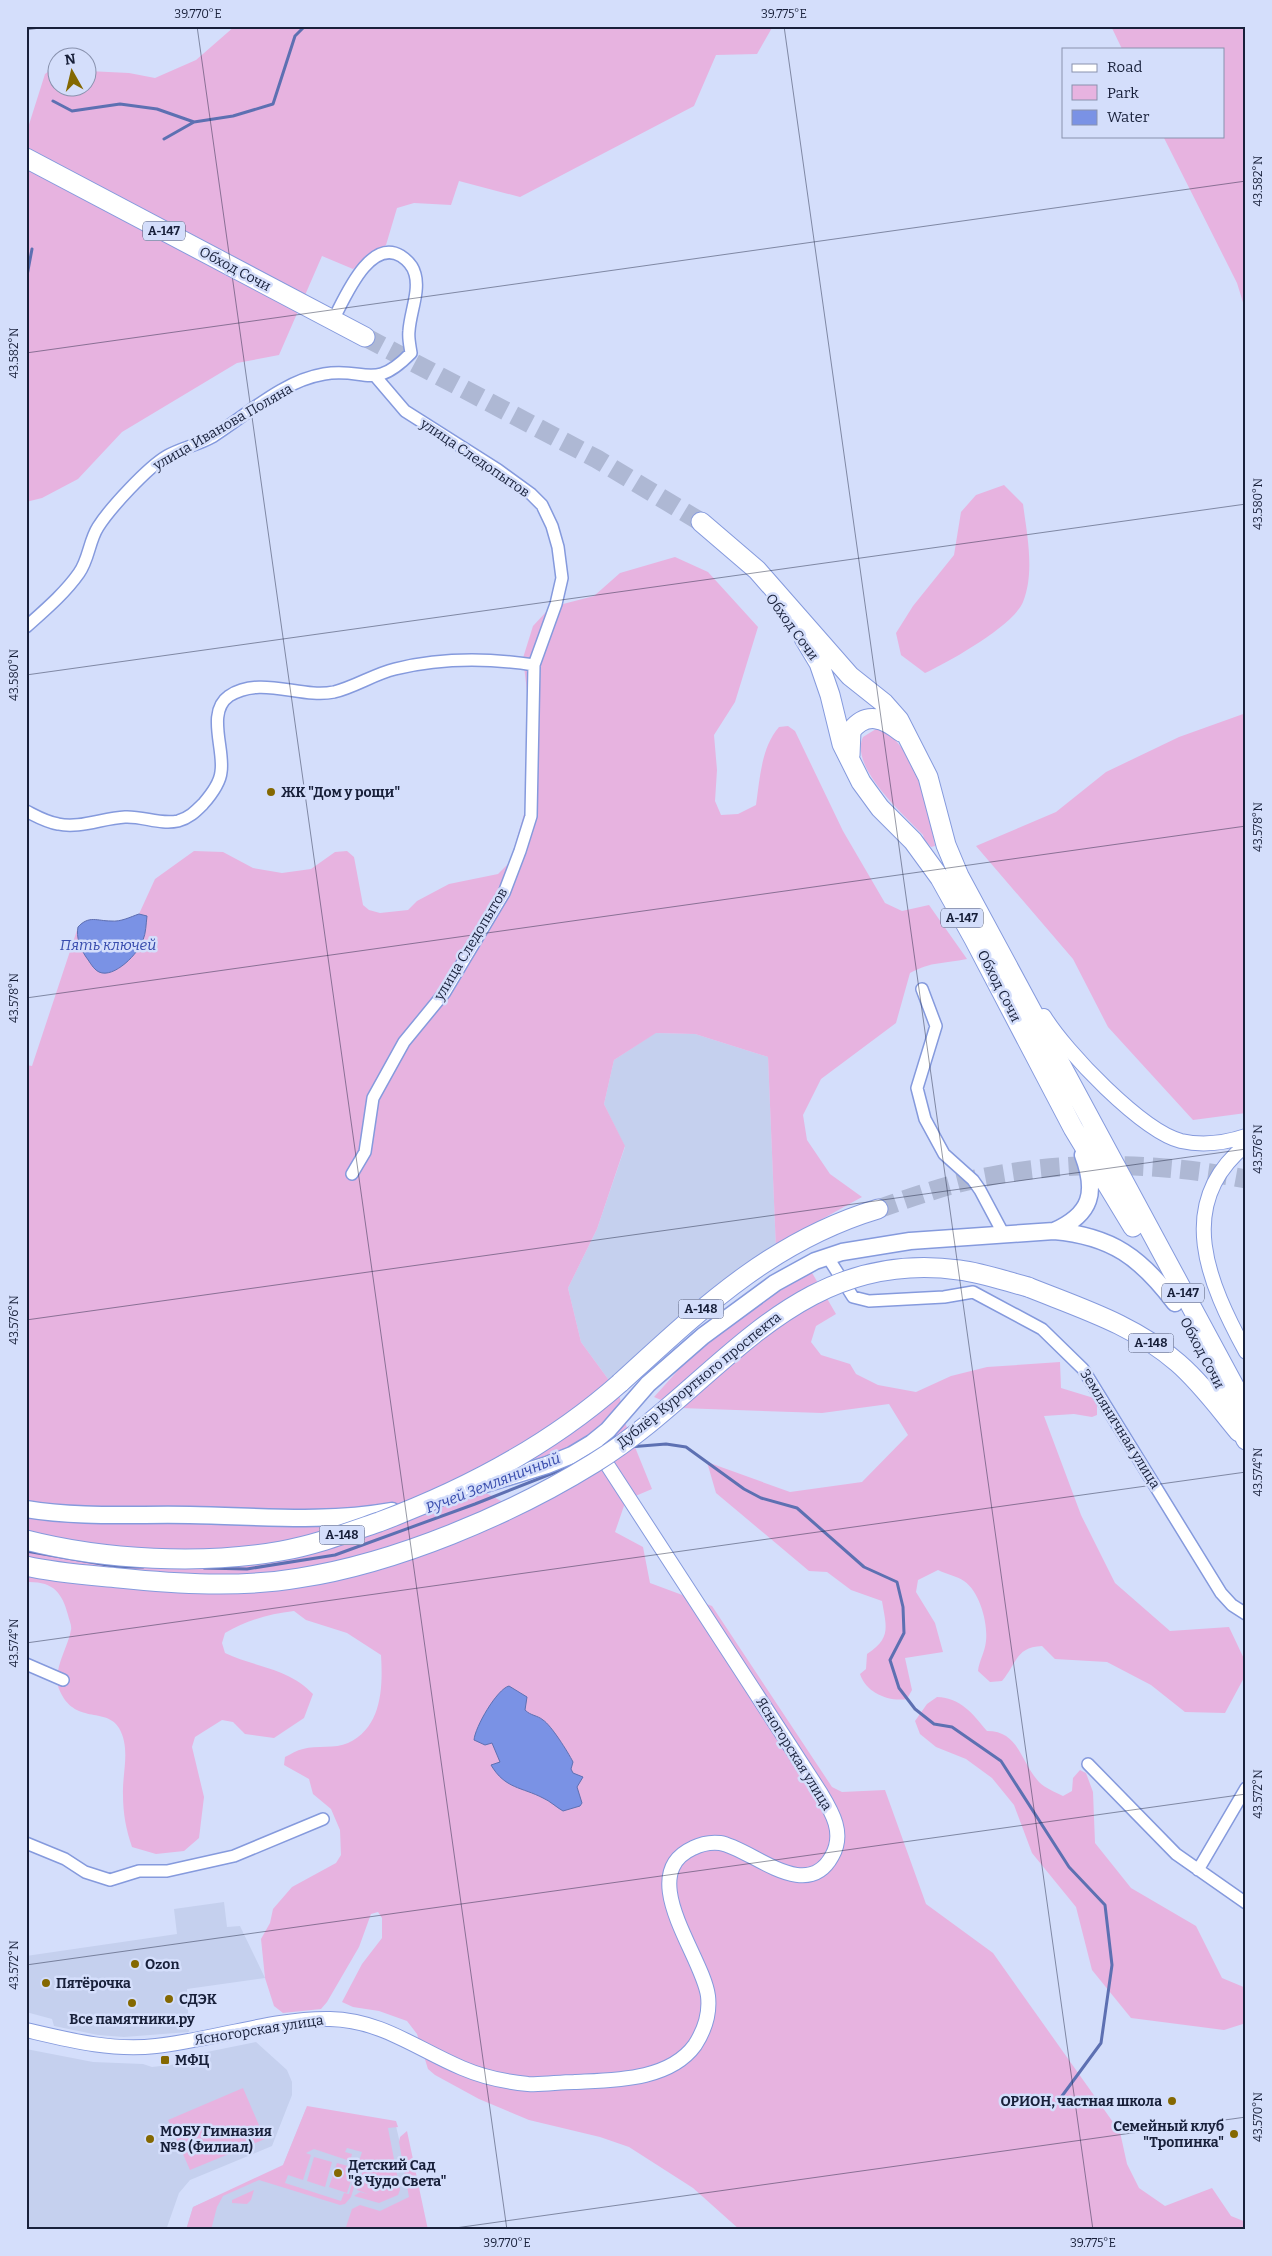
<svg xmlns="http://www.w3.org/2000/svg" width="1272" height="2256" font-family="Bitter,serif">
	<rect width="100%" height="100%" fill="#d4defb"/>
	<path fill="#c5d0ee" d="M655,1033L695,1034L768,1057L776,1250L619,1394L581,1342L568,1288L597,1229L625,1147L604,1104L614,1060Z
		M224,1902L227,1927L240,1926L265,1978L187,1989L189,2032L124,2037L98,2035L54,2026L52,2019L26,2012V1956L177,1934L174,1909Z
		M256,2042L287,2070L292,2082V2095L272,2146L190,2180L179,2193L166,2230H27L26,2049L93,2062L143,2064L152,2067L178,2064L197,2054Z
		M306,2109L396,2126L420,2230H186L193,2207L282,2168Z"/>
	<path fill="#e7b3e0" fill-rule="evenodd" d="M235,26H773L757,54L716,55L694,106L520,197L459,181L451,205L414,203L397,208L386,245L353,269L322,256L279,355L237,363L122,432L78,479L42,498L26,502V134L45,74L57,65L58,88H88V71L129,73L155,78L196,60Z
		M1111,26H1246V312L1237,283L1163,136H1223V49H1122Z
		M1004,485L1023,504C1027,535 1035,572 1023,602C1013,626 950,661 925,673L901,655L896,633L913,606L954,555L961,512L976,495Z
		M675,557L708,572L758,627L735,702L714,735L717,770L715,801L721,815L738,814L756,805C760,778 761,748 779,727L788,726L795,731L843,831L885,903L902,911L929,905L967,959C944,964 932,961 910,973L896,1023L821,1079L803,1115L807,1140L830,1174L862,1197L815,1223L776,1250L768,1057L695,1034L656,1033L614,1060L604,1104L625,1146L597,1229L568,1288L581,1342L619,1394L626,1425L652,1489L626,1500L615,1532L643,1547L650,1583L712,1606L832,1787L842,1792L885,1790L926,1904L993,1953L1120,2132L1127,2164L1139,2188L1165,2206L1212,2188L1231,2216L1246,2222V2230H740L693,2188L629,2147L600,2137L529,2120L479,2099L435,2075L428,2069L417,2034L407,2021L379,2011L353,2007L342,2002L362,1964L382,1938V1918L378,1912L371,1914L359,1947L327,2002L321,2009L283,2013L274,2006L265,1978L261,1939L270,1923L273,1909L292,1887L336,1863L341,1855L340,1830L331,1809L313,1794L309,1779L284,1765L285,1757C291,1754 297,1750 303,1749C317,1745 335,1749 348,1743C382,1727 383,1688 381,1655L347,1633L306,1620L294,1611C269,1614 247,1620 225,1633L222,1643L225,1653C254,1667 289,1668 313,1694L304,1718L274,1738L245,1734L233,1722L222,1720L195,1737L192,1747L204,1797L199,1838L184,1851L156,1854L132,1847C126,1830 123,1813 123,1795C122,1773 131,1749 119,1728C106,1706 74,1726 59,1689C52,1670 68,1648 71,1630C72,1625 69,1620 68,1615C62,1592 53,1581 26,1582V1065L32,1066L78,927C89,915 97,921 111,921C121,922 130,917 139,914L155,879L194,851L223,852L253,868L282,873L311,869L335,852L347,851L354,857L363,905L369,910L380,913L408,910L417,901L449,884L498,874L510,862L527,804L530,716L523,658L533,626L546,612L563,604L594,596L620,573ZM554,1470L551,1498L518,1510L486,1493L484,1485Z
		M1246,713V1113L1193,1120L1108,1027L1073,959L976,846L1056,812L1106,772L1179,737Z
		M876,729H882L892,736L910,758L926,801L935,846L931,847L924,839L923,835C904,815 849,767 863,737Z
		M811,1271L836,1314L816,1326L811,1342L821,1355L850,1364L856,1374L878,1385L916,1392L951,1376L987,1367L1060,1362L1061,1388L1097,1399V1415L1092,1417L1074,1414L1044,1416L1081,1515L1115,1583L1170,1631L1229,1627L1246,1663V1674L1225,1713L1185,1712L1151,1685L1107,1662L1055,1659L1042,1646C1016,1647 1017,1663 1002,1681L990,1682L978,1671C979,1661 985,1652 986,1641C988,1623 980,1592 964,1581C957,1576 946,1574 938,1570L918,1580L916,1592L935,1623L943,1652L905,1658L912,1690L907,1699C889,1702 866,1693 860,1674L866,1669L867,1654C892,1638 886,1626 882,1601L851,1590L827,1572L809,1571L716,1493L707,1462L790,1492L862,1482L908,1435L889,1404L822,1413L680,1408L654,1397L727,1316Z
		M937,1697C961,1698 972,1713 987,1731C1019,1731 1020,1761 1039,1782C1045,1788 1055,1792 1063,1796L1072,1791L1073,1778L1080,1770L1086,1773L1093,1792L1095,1843L1131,1888L1196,1926L1222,1978L1246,1988V2023L1224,2030L1131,2018L1092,1970L1076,1907L1032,1853L1014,1805L992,1778L966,1759L936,1747L920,1734L915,1721L927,1704Z
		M243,2088L265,2139L190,2170L168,2120Z
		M307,2106L396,2121L398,2127L388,2128L400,2190L398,2195L379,2203L354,2196L360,2192L368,2194L357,2190L364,2166L358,2164L362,2152L347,2148L345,2152L352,2154L350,2161L314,2149L306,2153L311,2155L303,2180L288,2175L285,2183L341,2201L344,2193L349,2194L357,2167L360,2168L351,2197L345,2204L340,2205L259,2180L223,2196L217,2207L211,2230H186L193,2207L283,2165Z
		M407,2131L428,2230H345L352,2209L360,2205L380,2211L409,2197L399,2142L400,2137Z
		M314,2157L332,2162L325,2187L307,2181Z
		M337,2163L355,2168L347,2193L329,2187Z
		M254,2190L251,2200L247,2204L232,2203V2200Z"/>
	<path fill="#7a92e5" stroke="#5d70b2" d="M139,914L147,916C146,924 146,933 143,940C139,953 114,979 99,972C93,969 90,962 86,957C80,948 76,937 78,927C89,915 97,921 111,921C121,922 130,917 139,914Z
		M509,1686L527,1697L525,1710C531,1716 537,1715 543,1720C551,1725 568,1752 573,1762L571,1769L573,1773L583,1777L577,1787L582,1803L580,1806L563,1811C556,1807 550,1801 543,1798C522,1787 505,1789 491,1765L500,1762L492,1743L485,1745L474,1740C475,1727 497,1689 509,1686Z"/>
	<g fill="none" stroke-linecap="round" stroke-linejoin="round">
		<path stroke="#5d70b2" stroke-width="3" d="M53,101L72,111L120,104L157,109L194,122
			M164,139L194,122L233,116L273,104L295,36L305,26
			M26,281L32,249
			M607,1441L614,1436L618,1439
			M629,1447L666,1444L686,1447L744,1489L761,1498L797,1508L864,1567L897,1582L903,1607L904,1633L890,1660L899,1688L915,1709L934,1724L952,1727L1001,1761L1069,1867L1105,1905L1112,1965L1101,2043L1062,2096
			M26,1551L119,1567H143
			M204,1568L247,1569L335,1555L475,1504L571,1466L585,1456"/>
		<path stroke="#aeb8d4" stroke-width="19" stroke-dasharray="19 9" stroke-linecap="butt" d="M878,1209C915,1196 952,1183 991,1176C1075,1160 1162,1163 1246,1179"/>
		<path stroke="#aeb8d4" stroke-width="19" stroke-dasharray="19 9" stroke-linecap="butt" d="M365,337L597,459L701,522"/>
		<defs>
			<path id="minor" d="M26,627C45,610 65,593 79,573C89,559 89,541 98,527C110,508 148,467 167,456C181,448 198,445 212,437C247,415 282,381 324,374C366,367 373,392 411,353C410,346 408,338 409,331C410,313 420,291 415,274C413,266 407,260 401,256C369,237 344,300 333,320
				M26,811C36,816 46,822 58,824C79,829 103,818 125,817C143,816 160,825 178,821C189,818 195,812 203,804C210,796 220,783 221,772C225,750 206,712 229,696C261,675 301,699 334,692C355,687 374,674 395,669C440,658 488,658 534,665L556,604L562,578L558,547L552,526L542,505L531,494L498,470L405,411L376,377
				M922,989L936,1026L917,1088L925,1119L944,1154L973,1180L980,1190L1004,1235
				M352,1174L365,1152L373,1098L404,1042L445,992L504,893L520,851L531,816L534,665
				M827,1256L853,1297L869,1301L944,1297L973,1292L1042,1329L1083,1369L1221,1593L1232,1605L1246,1614
				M26,1664L63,1680
				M1088,1764L1176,1854L1246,1903
				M26,1843L65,1859L85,1872L110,1880L139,1871H167L234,1856L323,1819
				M1198,1870L1246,1788"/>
			<path id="tertiary" d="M1044,1016C1065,1051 1142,1131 1181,1141C1204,1146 1225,1143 1246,1136
				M1246,1145C1173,1204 1209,1284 1246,1352
				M26,2030C69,2040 111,2051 156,2046C212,2040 274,2018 330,2019C381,2020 417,2049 462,2068C483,2077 506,2082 528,2084C543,2085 559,2082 574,2082C613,2080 669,2081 695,2045C704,2031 710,2013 708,1996C703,1956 634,1875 693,1848C701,1844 711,1842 720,1843C751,1848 806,1904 832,1856C845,1833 832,1812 820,1792L597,1449"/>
			<path id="secondary" d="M1054,1231C1092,1214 1097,1192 1083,1155
				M466,1490L547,1465L572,1455L592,1443L608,1430L648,1384L703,1336L775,1283L815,1261L842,1252L910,1241L1054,1231C1112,1236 1141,1258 1175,1303
				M26,1509C80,1518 135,1514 190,1515C260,1516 323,1523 392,1511"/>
			<path id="primary" d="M1028,1287C1080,1308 1135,1325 1178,1363C1201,1383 1219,1408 1239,1432
				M620,1383C700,1310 771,1241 878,1209"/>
			<path id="trunk" d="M26,158L365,337
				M701,522L757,570L850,676L884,703L899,720L928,777L946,845L959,876L1246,1408
				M804,638L819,663L830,695L842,744L861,782L880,808L913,841L940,878L974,939L1073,1128L1133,1227
				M850,755L851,731C866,711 884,718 901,732
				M1221,1387L1246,1440"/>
		</defs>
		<use href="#minor" stroke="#859add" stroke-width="14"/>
		<use href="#tertiary" stroke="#859add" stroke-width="16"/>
		<use href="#secondary" stroke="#859add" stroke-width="19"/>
		<use href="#primary" stroke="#859add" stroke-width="21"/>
		<use href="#trunk" stroke="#859add" stroke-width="21"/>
		<use href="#minor" stroke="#fff" stroke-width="11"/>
		<use href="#tertiary" stroke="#fff" stroke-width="14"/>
		<use href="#secondary" stroke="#fff" stroke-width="16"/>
		<use href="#primary" stroke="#fff" stroke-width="19"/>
		<use href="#trunk" stroke="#fff" stroke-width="19"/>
		<defs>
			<path id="primary-bridge" d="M26,1540C104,1560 203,1565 281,1551C315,1545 347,1533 379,1522C467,1489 550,1445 620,1383
				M26,1566C56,1573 88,1575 119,1578C178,1584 240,1588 299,1578C396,1563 510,1515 594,1463C718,1387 791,1247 959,1270C983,1273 1005,1281 1028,1287"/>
		</defs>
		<use href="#primary-bridge" stroke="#859add" stroke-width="21" stroke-linecap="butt"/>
		<use href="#primary-bridge" stroke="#fff" stroke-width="19"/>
	</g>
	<path fill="none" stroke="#18203a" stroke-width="1" stroke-opacity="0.45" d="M197,26L507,2230M784,26L1093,2230M26,30L54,26M26,353L1246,181M26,675L1246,504M26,998L1246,826M26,1320L1246,1149M26,1643L1246,1472M26,1965L1246,1794M441,2230L1246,2117"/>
	<g fill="#846801" stroke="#d4defb" stroke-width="2">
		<circle cx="271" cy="792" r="5"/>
		<circle cx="135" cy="1964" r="5"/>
		<circle cx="46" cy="1983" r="5"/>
		<circle cx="169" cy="1999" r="5"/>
		<circle cx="132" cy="2003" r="5"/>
		<rect x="160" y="2055" width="10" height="10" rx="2.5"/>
		<circle cx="1172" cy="2101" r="5"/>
		<circle cx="1234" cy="2134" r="5"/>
		<circle cx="150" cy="2139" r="5"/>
		<circle cx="338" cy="2173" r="5"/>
	</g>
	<g text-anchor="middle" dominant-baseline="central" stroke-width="5" stroke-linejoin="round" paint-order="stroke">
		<g fill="#d4defb" stroke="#505974" stroke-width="1">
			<rect x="143" y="221.5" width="42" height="19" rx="4"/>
			<rect x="941" y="908.5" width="42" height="19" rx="4"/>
			<rect x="1162" y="1283.5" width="42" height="19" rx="4"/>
			<rect x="678.5" y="1299.5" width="45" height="19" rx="4"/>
			<rect x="1128.5" y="1333.5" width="45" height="19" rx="4"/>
			<rect x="319.5" y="1525.5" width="45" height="19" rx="4"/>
		</g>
		<g font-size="12" font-weight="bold" fill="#18203a">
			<text x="164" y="231">А-147</text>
			<text x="962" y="918">А-147</text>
			<text x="1183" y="1293">А-147</text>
			<text x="701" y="1309">А-148</text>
			<text x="1151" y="1343">А-148</text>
			<text x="342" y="1535">А-148</text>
		</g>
		<g font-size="14" fill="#18203a" stroke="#d4defb">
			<text transform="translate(235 269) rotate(28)">Обход Сочи</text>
			<text transform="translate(223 427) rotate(-30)">улица Иванова Поляна</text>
			<text transform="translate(475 458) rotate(34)">улица Следопытов</text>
			<text transform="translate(792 627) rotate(54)">Обход Сочи</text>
			<text transform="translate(471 944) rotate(-59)">улица Следопытов</text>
			<text transform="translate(999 986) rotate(63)">Обход Сочи</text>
			<text transform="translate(1202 1353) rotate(62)">Обход Сочи</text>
			<text transform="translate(699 1380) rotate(-39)">Дублёр Курортного проспекта</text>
			<text transform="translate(1120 1429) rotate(58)">Земляничная улица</text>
			<text transform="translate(794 1754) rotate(58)">Ясногорская улица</text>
			<text transform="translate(259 2030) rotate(-9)">Ясногорская улица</text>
		</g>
		<g font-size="14" font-weight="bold" fill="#18203a" stroke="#d4defb" text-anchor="start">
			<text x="281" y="792">ЖК "Дом у рощи"</text>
			<text x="145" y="1964">Ozon</text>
			<text x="56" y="1983">Пятёрочка</text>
			<text x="179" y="1999">СДЭК</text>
			<text x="132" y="2019" text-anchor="middle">Все памятники.ру</text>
			<text x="175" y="2060">МФЦ</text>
			<text x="1162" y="2101" text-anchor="end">ОРИОН, частная школа</text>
			<text x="1224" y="2126" text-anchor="end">Семейный клуб<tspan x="1224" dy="16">"Тропинка"</tspan></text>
			<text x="160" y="2131">МОБУ Гимназия<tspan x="160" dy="16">№8 (Филиал)</tspan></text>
			<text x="348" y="2165">Детский Сад<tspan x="348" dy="16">"8 Чудо Света"</tspan></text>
		</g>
		<g font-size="15" font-style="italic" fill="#384cad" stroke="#d4defb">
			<text x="108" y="945">Пять ключей</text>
			<text transform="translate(493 1483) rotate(-21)">Ручей Земляничный</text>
		</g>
	</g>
	<rect width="1272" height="2256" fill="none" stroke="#d4defb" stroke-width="55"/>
	<rect x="1062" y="48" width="162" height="90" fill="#d4defb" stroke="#8992ae"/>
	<rect x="1072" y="64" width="25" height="8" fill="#ffffff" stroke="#8992ae"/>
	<text x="1107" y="72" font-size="15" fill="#18203a">Road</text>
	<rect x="1072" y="85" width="25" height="15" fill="#e7b3e0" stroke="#8992ae"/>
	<text x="1107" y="98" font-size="15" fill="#18203a">Park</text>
	<rect x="1072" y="110" width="25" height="15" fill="#7a92e5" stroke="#8992ae"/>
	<text x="1107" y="122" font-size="15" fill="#18203a">Water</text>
	<g transform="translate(72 72) rotate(352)"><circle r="24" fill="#d4defb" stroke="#8992ae"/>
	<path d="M0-4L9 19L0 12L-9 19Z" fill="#846801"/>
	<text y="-8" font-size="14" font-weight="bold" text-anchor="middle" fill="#18203a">N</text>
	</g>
	<rect x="28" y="28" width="1216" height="2200" fill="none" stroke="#18203a" stroke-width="2"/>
	<g font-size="12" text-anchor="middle" fill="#18203a">
		<text x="198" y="18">39.770°E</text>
		<text x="784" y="18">39.775°E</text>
		<text transform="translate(1258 181) rotate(-90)" y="4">43.582°N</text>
		<text transform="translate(14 353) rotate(-90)" y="4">43.582°N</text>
		<text transform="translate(1258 504) rotate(-90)" y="4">43.580°N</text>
		<text transform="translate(14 675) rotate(-90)" y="4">43.580°N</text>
		<text transform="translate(1258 827) rotate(-90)" y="4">43.578°N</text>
		<text transform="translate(14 998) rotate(-90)" y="4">43.578°N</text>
		<text transform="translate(1258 1149) rotate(-90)" y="4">43.576°N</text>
		<text transform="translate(14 1320) rotate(-90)" y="4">43.576°N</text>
		<text transform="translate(1258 1472) rotate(-90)" y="4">43.574°N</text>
		<text transform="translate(14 1643) rotate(-90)" y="4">43.574°N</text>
		<text transform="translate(1258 1794) rotate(-90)" y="4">43.572°N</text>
		<text transform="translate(14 1965) rotate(-90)" y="4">43.572°N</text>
		<text transform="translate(1258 2117) rotate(-90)" y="4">43.570°N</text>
		<text x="507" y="2247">39.770°E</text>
		<text x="1093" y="2247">39.775°E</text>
	</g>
</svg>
